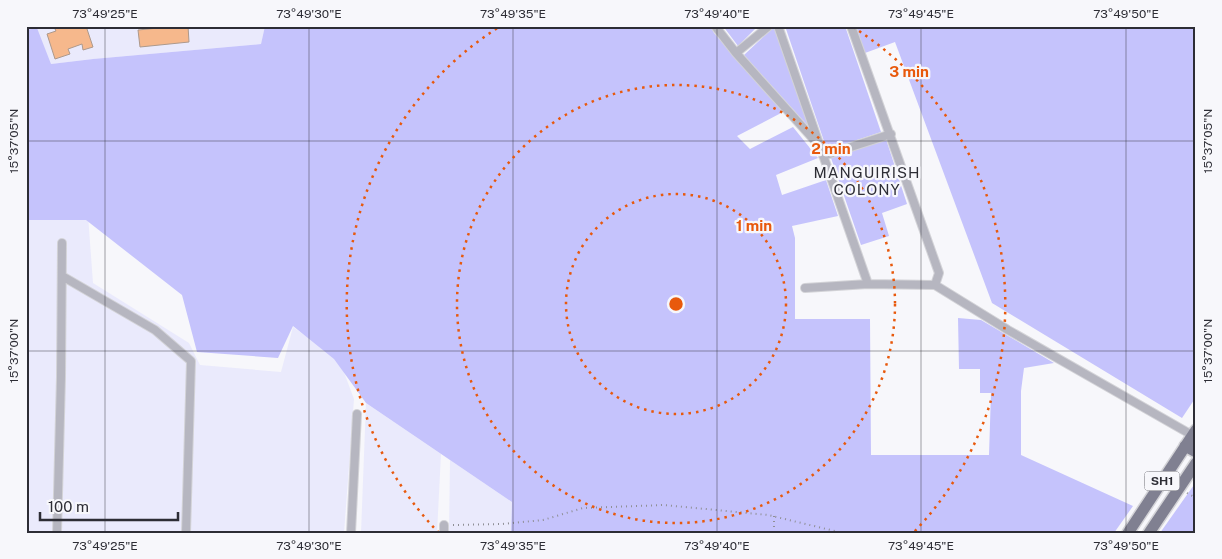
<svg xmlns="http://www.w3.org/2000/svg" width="1222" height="559" font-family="'Public Sans',sans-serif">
	<rect width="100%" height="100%" fill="#f7f7fb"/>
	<path fill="#eaeafc" d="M26,26H265L261,44L93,59L26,67Z
		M26,215H88L93,283L189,343L200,365L281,372L293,327L339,359L354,399L344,533H26Z
		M366,403L441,454L437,533H361Z
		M450,460L512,502L511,533H449Z"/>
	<path fill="#c5c3fc" d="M265,26H711L714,33L783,112L737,136L750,149L793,127L818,158L776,175L782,195L826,180L838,216L792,226L795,238V319H870L871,455H989L991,393H980V369H959L958,318L981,320L1054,363L1024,368L1021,391V455L1133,506L1114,533H511L512,502L366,403L334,359L293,326L278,358L197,352L182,295L86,220H26V30L37,28L51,64L93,59L261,44Z
		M723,26H758L738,46Z
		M775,26L809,127L744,55Z
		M785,26H845L881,132L827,150Z
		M856,26H1196V397L1182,418L992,303L895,42L865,53Z
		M886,139L907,204L882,213L889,236L861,245L831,158Z
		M1196,482V533H1160Z"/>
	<path fill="#f6b88c" stroke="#ad998c" d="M62,26H86L93,47L83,50L82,44L68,49L70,54L55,59L47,34L56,31L55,29Z
		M178,26H188L189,42L140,47L138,30Z"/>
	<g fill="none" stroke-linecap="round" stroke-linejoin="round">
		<defs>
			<path id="minor" d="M715,26L736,53L816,142
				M778,26L868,284L935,285L1008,330L1192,435
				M851,26L939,273L935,285
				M736,53L769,26
				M823,156L891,134
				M62,276L155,330L191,361L186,533
				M805,288L868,284
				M444,525V533
				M57,533L61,377L62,243
				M351,533L357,414"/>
			<path id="primary" d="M1185,446L1196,452
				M1128,533L1196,430
				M1149,533L1196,463"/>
		</defs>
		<use href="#minor" stroke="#d3d3d7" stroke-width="10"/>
		<use href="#primary" stroke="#d3d3d7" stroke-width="14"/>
		<path stroke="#8f8f95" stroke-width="2" stroke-dasharray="1 4" stroke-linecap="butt" d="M1187,493L1196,498
			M774,516V533
			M453,525L502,524L543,520L583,508L664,505L768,515L843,533"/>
		<use href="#minor" stroke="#b6b6c0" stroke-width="8"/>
		<use href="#primary" stroke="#808091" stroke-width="11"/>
	</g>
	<path fill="none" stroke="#2d2d35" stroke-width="1" stroke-opacity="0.45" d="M105,26V533M309,26V533M513,26V533M717,26V533M921,26V533M1126,26V533M26,141H1196M26,351H1196"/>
	<g fill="none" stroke="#e8590c" stroke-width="2.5" stroke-dasharray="2.5 5">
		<circle cx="676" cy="304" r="110"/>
		<circle cx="676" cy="304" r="219"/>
		<path d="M439 533A329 329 0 0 1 499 27M853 27A329 329 0 0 1 913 533"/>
	</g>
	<g text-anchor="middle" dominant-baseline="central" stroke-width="4.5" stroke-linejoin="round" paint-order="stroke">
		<rect fill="#f7f7fb" stroke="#6a6a70" stroke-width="1" x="1144.5" y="471.5" width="35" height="19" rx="4"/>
		<g font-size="12" font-weight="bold" fill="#2d2d35">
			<text x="1162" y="481">SH1</text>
		</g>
		<g font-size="15" letter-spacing="1" fill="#2d2d35" stroke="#f7f7fb">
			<text x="867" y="172">MANGUIRISH<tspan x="867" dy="17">COLONY</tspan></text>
		</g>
	</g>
	<circle cx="676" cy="304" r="8" fill="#e8590c" stroke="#f7f7fb" stroke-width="2.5"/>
	<g font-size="15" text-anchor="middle" font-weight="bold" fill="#e8590c" stroke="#f7f7fb" stroke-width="4.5" stroke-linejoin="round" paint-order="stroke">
		<text x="909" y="77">3 min</text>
		<text x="831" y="154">2 min</text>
		<text x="754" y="231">1 min</text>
	</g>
	<rect width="1222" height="559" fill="none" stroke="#f7f7fb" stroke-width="55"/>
	<path d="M40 512v8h138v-8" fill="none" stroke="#2d2d35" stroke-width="2.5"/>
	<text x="48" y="512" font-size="15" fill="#2d2d35" stroke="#f7f7fb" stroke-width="4" paint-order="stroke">100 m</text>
	<rect x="28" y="28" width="1166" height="504" fill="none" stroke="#2d2d35" stroke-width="2"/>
	<g font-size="12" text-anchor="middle" fill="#2d2d35">
		<text x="105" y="18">73°49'25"E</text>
		<text x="309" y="18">73°49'30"E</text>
		<text x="513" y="18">73°49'35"E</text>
		<text x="717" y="18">73°49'40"E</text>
		<text x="921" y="18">73°49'45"E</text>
		<text x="1126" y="18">73°49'50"E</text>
		<text transform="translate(14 141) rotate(-90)" y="4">15°37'05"N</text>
		<text transform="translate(1208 141) rotate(-90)" y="4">15°37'05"N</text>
		<text transform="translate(14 351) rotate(-90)" y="4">15°37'00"N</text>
		<text transform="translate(1208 351) rotate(-90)" y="4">15°37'00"N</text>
		<text x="105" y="550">73°49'25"E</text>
		<text x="309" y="550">73°49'30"E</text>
		<text x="513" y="550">73°49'35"E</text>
		<text x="717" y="550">73°49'40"E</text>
		<text x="921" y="550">73°49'45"E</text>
		<text x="1126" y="550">73°49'50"E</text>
	</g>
</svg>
